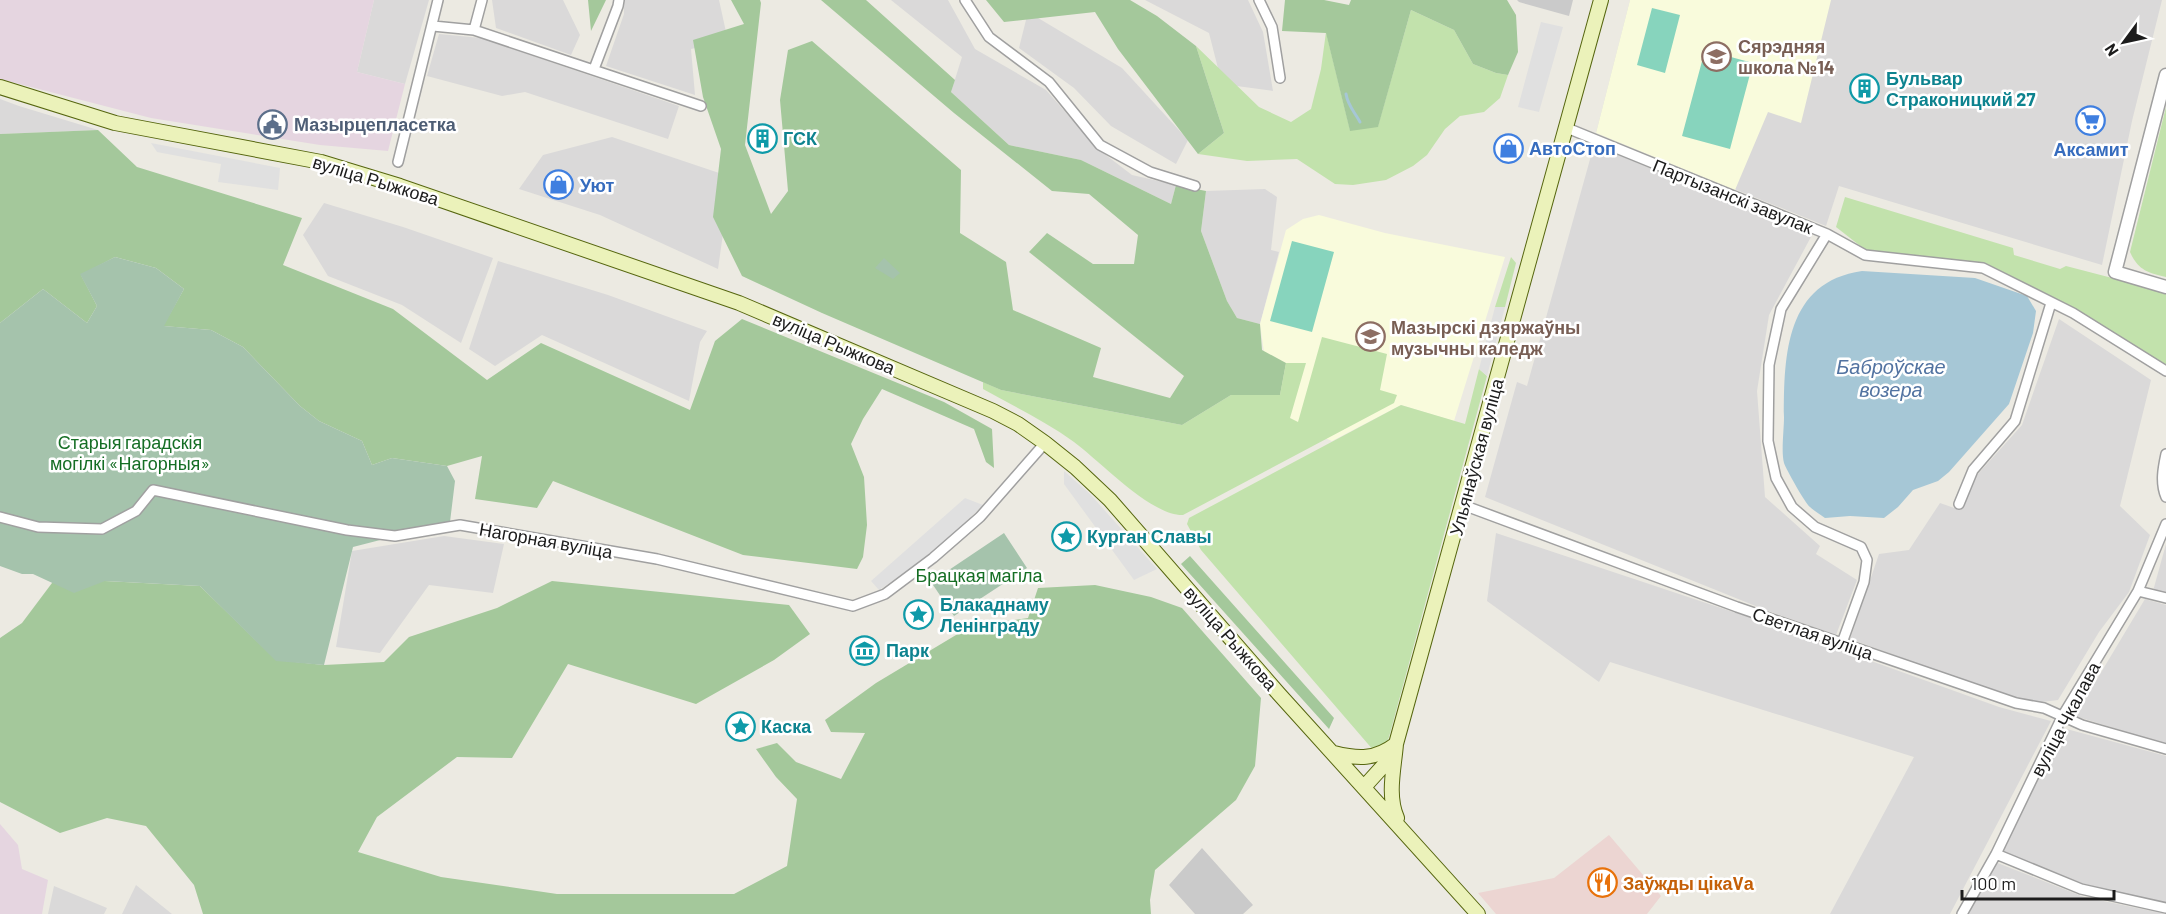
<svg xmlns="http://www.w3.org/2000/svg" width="2166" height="914" font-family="Barlow,sans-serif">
	<rect width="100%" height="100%" fill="#eceae2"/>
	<path fill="#dad9d9" d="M374,0H429L405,84L357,72Z
		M492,0H563L580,35L571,55L496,28Z
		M624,0H719L728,41L691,49L695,95L606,66L624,14Z
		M891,0H948L975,49L1046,90L1098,149L1132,175L1176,185L1171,204L1081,160L1009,145L951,92L962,57Z
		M1145,0H1248L1263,32L1273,91L1222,84L1209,33Z
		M1630,0H2162L2132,121L2102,265L1839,186L1826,226L1596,133Z
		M1028,12L1122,68L1188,140L1176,164L1111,126L1074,88L1019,48Z
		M439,34L481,38L679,106L668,139L525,92L502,96L427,76Z
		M0,99L19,106L98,130L0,134Z
		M612,137L731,177L718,269L600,215L519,189L543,155Z
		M1594,145L1812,235L1769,315L1757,391L1765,497L1820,546L1816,554L1857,580L1836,635L1768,611L1485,497L1517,382L1527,386Z
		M1265,189L1277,197L1271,250L1279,252L1260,324L1237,318L1227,301L1201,231L1206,191Z
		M324,203L403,227L493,258L461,343L402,305L328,276L303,235Z
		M498,261L608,295L707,331L700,342L689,401L542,335L495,366L469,349Z
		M2059,319L2151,380L2120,506L2150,535L2129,592L2099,632L2058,700L2034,703L2013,698L1850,639L1879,554L1909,550L1940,503L1960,510L1977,475L2022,425Z
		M1496,533L1763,622L1999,707L2051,721L1950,914H1830L1914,757L1610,662L1599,682L1487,601Z
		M444,536L504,544L493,593L429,585L380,653L336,647L352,551Z
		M2166,544V595L2153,591Z
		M2145,599L2166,605V744L2075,716Z
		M2063,728L2166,756V904L2084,884L2001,851Z
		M1995,862L2084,897L2166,914H1968Z
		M136,885L172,914H122Z
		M54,886L107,908L104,914H48Z"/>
	<path fill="#ecd5d2" d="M1609,835L1661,896L1647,914H1496L1478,893L1554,878Z"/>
	<path fill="#e5d5e0" d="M0,0H374L357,72L405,84L388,151L320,145L151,118L4,80L0,79Z
		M0,824L18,845L22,869L48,880L42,914H0Z"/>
	<path fill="#f9fbdc" d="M1630,0H1831L1801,123L1768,112L1735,190L1596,133Z
		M1319,215L1385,233L1505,257L1454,421L1401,405L1332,441L1273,416L1260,324L1286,230L1303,219Z"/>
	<path fill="#cacaca" d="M1517,0H1573L1569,16L1519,2Z
		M1202,848L1253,905L1243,914H1195L1169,885Z"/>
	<path fill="#c2e2ac" d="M1411,10L1454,30L1473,64L1496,73L1508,75L1500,98L1484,112L1460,116L1445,129L1427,155L1413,166L1386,180L1353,185L1335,184L1297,159L1247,161L1198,154L1224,133L1196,46L1259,107L1291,122L1311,109L1321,69L1326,32L1350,130L1378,126Z
		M2166,107V277C2148,273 2138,270 2130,252Z
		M1845,197L2013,248L2014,255L2060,269L2066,266L2166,292V366L2069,306L1983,263L1868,252L1836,227Z
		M1511,257L1516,263L1505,307H1495Z
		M1322,337L1387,354L1380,390L1397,395L1394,403L1183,515C1151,516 1100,461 1074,442C1045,421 1013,406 983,389V382L1001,390L1182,425L1231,395H1280L1286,363H1306L1290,418L1298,422Z
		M1479,369L1487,376L1389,737L1386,744L1374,751L1201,550L1187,524L1189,518L1401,405L1465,424Z"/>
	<path fill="#a4c89b" d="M588,0H606L591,31Z
		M731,0H760L761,3L745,145L771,214L788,191L780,100L788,50L812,41L961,170L960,233L1006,262L1013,310L1101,348L1093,377L1170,398L1184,376L1029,252L1047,233L1093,264H1134L1138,235L1089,194L1052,191L954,113L821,0H866L955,80L951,92L1009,145L1081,160L1171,204L1176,185L1206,191L1201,231L1227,301L1237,318L1260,324L1262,350L1286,363L1280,395H1231L1182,425L1001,390L822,313L742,276L713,217L721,149L703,97L693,40L744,24Z
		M986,0H1130L1157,16L1196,46L1224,133L1198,154L1118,49L1095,12L1004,22Z
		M1285,0H1324L1349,5L1351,0H1507L1516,15L1518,52L1508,75L1496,73L1473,64L1454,30L1411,10L1378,127L1350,131L1326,33L1282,31Z
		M98,130L137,167L302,218L283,265L393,309L487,380L541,343L690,410L715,341L742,319L944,402L992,429L994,468L986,462L974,429L882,389L863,419L851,444L864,477L867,525L863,557L857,569L743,555L553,481L537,508L475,499L482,456L447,466L392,458L372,465L362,441L319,421L300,406L243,347L211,330L163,326L184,289L156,268L115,257L81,275L97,306L87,323L43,289L0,323V134Z
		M1190,556L1334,718L1329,729L1181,564Z
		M58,575L105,581L200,586L276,660L324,665L384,662L409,637L497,608L552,581L789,605L810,634L774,660L696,704L568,664L512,758L457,757L377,817L358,852L441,877L557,894H734L787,866L797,799L776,777L756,749L777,743L796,762L841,779L865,733L831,732L825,720L876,683L971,626L1028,618L1038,588L1095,585L1151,597L1182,608L1261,698L1255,766L1236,800L1155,870L1150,900L1151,914H203L194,885L146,826L107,818L60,833L0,802V638L22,623Z"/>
	<path fill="#a5c3ac" d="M115,257L156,268L184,289L164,326L211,330L243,347L300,406L319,421L362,441L372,465L392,458L447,466L455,481L450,522L353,547L324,665L276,661L200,586L105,581L74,593L33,574H22L0,566V323L43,289L87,323L97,306L80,274Z
		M884,258L900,273L893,279L875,268Z
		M1004,533L1027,568L954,616L931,582Z"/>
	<path fill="#87d4bd" d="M1652,8L1680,15L1665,73L1637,65Z
		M1705,50L1753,63L1730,149L1682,136Z
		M1292,241L1334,252L1312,332L1270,321Z"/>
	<path fill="#e0e0e0" d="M1541,22L1563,27L1539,112L1518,107Z
		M151,143L280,168L278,190L218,182L221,164L157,152Z
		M1495,307H1505L1487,376L1479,369Z
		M1064,471L1090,494L1157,569L1134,580L1064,484Z
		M965,498L983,505L933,554L879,590L871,581Z"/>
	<path fill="#a6c7d6" d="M1862,271L1975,278L2027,296L2036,311L2033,333L2009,404L1949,472L1938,481L1913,490L1898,507L1884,518L1850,516L1825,518C1820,514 1814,511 1810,507C1805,503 1786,469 1784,463C1781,452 1784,430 1784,417C1784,354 1786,282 1862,271Z"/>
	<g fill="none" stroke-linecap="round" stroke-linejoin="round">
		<path stroke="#a6c7d6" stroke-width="3" d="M1346,94C1348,106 1354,111 1360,122"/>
		<defs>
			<path id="minor" d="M965,0L989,37L1049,82L1100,145L1150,172L1195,186
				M1259,0L1272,27L1280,78
				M433,26L474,30L701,106
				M474,30L482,0
				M594,69L618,6L619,0
				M1567,128L1827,234L1865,255L1983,268L2073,313L2166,371
				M398,162L438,0
				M1827,234L1781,309L1769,365L1768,441L1776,478L1792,507L1815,527L1861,547L1867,560L1864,582L1842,643
				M2166,454C2163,468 2160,483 2166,497
				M1959,504L1973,470L2015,421L2051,303
				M1463,505L1737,607L2016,703L2044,708L2082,725L2166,749
				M0,517L38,527L102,529L136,511L153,490L347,530L395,536L460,525L657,559L853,606L885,594L933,558L980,517L1045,443
				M2138,591L2166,598
				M1996,854L2081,889L2166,908
				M1962,914L1996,854L2063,715L2138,591L2166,524"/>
			<path id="tertiary" d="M2166,75L2115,272L2166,287"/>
			<path id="secondary" d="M0,87L115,123L321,162L400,186L739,303L993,411L1018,424L1045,443L1075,467L1110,500L1279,694L1478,914
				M1334,753C1358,759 1375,760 1396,744
				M1365,786L1384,765L1393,748
				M1397,818C1387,795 1394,769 1396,744L1601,0"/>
		</defs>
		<use href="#minor" stroke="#a0a0a0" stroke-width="12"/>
		<use href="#tertiary" stroke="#a0a0a0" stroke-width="15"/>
		<use href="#secondary" stroke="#56660f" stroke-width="16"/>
		<use href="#minor" stroke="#fff" stroke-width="9"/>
		<use href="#tertiary" stroke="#fff" stroke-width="12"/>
		<use href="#secondary" stroke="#ebf2ba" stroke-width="14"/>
	</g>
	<defs>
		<symbol id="school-ring" viewBox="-11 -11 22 22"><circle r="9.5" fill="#fff" stroke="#8d6e63" stroke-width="1.5"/><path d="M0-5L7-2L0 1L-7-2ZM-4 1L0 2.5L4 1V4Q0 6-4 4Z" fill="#8d6e63"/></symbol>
		<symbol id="building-ring" viewBox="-11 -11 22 22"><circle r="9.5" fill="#fff" stroke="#0f9aa8" stroke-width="1.5"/><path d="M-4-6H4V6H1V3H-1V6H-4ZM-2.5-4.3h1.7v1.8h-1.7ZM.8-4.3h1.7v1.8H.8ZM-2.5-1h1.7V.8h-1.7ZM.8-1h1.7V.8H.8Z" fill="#0f9aa8"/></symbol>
		<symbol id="supermarket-ring" viewBox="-11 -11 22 22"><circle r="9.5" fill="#fff" stroke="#3f7fe0" stroke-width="1.5"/><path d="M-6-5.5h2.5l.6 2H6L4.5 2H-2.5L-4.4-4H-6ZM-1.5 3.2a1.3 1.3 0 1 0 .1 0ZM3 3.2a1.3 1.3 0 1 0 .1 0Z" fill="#3f7fe0"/></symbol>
		<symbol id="civic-ring" viewBox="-11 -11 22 22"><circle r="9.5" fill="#fff" stroke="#5c6f8a" stroke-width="1.5"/><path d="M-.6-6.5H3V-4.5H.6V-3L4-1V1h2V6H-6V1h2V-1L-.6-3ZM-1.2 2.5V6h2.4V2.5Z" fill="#5c6f8a"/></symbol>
		<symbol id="shop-ring" viewBox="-11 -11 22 22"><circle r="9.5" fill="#fff" stroke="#3f7fe0" stroke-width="1.5"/><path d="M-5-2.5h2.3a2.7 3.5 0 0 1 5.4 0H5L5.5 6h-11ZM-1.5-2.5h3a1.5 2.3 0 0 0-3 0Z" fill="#3f7fe0"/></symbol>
		<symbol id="university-ring" viewBox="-11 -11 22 22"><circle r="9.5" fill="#fff" stroke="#8d6e63" stroke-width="1.5"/><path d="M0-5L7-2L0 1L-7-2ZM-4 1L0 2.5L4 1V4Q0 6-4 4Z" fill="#8d6e63"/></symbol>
		<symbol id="sight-ring" viewBox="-11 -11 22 22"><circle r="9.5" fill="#fff" stroke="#0f9aa8" stroke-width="1.5"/><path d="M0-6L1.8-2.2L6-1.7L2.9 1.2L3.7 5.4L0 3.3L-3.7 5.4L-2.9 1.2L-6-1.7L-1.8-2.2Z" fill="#0f9aa8"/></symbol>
		<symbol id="museum-ring" viewBox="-11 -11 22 22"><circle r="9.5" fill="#fff" stroke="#0f9aa8" stroke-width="1.5"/><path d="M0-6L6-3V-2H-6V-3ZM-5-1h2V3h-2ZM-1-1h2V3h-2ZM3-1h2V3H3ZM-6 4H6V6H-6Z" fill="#0f9aa8"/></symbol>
		<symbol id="restaurant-ring" viewBox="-11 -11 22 22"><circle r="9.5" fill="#fff" stroke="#e8710a" stroke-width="1.5"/><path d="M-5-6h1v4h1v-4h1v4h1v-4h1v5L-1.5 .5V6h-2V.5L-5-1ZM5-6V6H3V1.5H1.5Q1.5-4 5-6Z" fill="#e8710a"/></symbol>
	</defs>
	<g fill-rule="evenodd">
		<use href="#school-ring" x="1700" y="40" width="33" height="33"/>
		<use href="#building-ring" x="1848" y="72" width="33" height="33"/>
		<use href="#supermarket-ring" x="2074" y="104" width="33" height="33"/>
		<use href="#civic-ring" x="256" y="108" width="33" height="33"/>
		<use href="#building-ring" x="746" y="122" width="33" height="33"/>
		<use href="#shop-ring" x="1492" y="132" width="33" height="33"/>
		<use href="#shop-ring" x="542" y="168" width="33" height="33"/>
		<use href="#university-ring" x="1354" y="320" width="33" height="33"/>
		<use href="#sight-ring" x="1050" y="520" width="33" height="33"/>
		<use href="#sight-ring" x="902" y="598" width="33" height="33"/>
		<use href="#museum-ring" x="848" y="634" width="33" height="33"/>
		<use href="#sight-ring" x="724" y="710" width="33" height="33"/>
		<use href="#restaurant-ring" x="1586" y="866" width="33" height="33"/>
	</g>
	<g text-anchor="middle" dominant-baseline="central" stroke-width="5" stroke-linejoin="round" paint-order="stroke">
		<g font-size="18" font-weight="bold" fill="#785e54" stroke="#fff" text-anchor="start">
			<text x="1738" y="46">Сярэдняя<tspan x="1738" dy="21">школа №14</tspan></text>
			<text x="1391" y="327">Мазырскі дзяржаўны<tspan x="1391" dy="21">музычны каледж</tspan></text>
		</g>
		<g font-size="18" font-weight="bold" fill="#0d838f" stroke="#fff" text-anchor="start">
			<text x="1886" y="78">Бульвар<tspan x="1886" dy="21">Страконицкий 27</tspan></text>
			<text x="783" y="138">ГСК</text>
			<text x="1087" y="536">Курган Славы</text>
			<text x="940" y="604">Блакаднаму<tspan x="940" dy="21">Ленінграду</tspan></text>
			<text x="886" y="650">Парк</text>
			<text x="761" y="726">Каска</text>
		</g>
		<g font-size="18" font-weight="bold" fill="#4e5e75" stroke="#fff" text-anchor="start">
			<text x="294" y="124">Мазырцепласетка</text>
		</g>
		<g font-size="18" font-weight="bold" fill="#366cbe" stroke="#fff" text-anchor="start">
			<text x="1529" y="148">АвтоСтоп</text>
			<text x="2091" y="149" text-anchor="middle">Аксамит</text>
			<text x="580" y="185">Уют</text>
		</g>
		<g font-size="18" fill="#1c1c1c" stroke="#fff">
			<text transform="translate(376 180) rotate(17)">вуліца Рыжкова</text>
			<text transform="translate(1733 196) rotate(22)">Партызанскі завулак</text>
			<text transform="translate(834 343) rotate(23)">вуліца Рыжкова</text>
			<text transform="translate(1476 457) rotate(-75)">Ульянаўская вуліца</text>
			<text transform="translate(546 540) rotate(10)">Нагорная вуліца</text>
			<text transform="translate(1813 633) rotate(19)">Светлая вуліца</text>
			<text transform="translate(1231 638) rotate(49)">вуліца Рыжкова</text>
			<text transform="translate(2065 719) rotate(-62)">вуліца Чкалава</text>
		</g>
		<g font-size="18" fill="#156e24" stroke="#fff">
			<text x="130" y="442">Старыя гарадскія<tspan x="130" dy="21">могілкі «Нагорныя»</tspan></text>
			<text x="979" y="575">Брацкая магіла</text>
		</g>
		<g font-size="18" font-weight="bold" fill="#c56008" stroke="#fff" text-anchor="start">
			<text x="1623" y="883">Заўжды цікаVа</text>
		</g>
		<g font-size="20" font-style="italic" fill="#5273a1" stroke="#fff">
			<text x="1891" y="366">Баброўскае<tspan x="1891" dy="23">возера</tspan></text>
		</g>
	</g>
	<g transform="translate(2124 42) rotate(237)" stroke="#ffffff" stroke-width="4.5" paint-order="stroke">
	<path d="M0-4.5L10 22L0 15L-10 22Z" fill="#1c1c1c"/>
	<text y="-9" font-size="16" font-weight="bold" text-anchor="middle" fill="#1c1c1c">N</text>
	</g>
	<path d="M1962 890v9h152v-9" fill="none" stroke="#1c1c1c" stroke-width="3"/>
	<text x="1971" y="890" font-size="18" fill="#1c1c1c" stroke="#ffffff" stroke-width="4.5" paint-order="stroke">100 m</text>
</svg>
